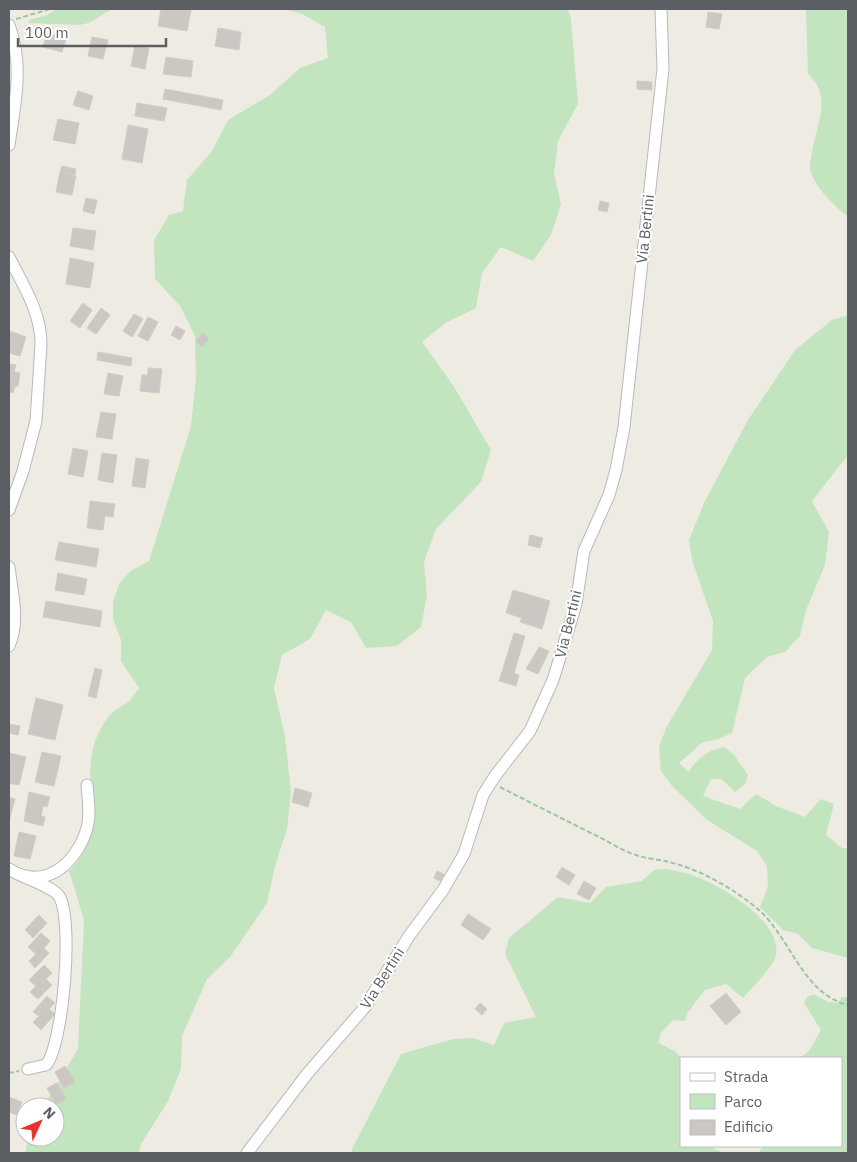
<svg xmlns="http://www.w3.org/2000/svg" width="857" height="1162" font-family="'IBM Plex Sans',sans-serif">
	<rect width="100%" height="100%" fill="#eeebe3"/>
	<path fill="#c2e5bf" d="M57,9H112L89,23L79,25L28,23L29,20L47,15Z
		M284,9H568L571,19L578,104L558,141L554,174L561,204L551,235L533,261L501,247L482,273L476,308L447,322L422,342L453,385L491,450L481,482L436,529L424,562L427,595L421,627L397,646L366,648L351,622L326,610L310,639L282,655L274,688L285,737L291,792L287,829L275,866L267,903L230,957L207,979L182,1036L181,1069L168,1101L141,1144L139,1153H25L29,1137H55V1107H43L78,1049L84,920L69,871C107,837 83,791 93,748C95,739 103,724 108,717C113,711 121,707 127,703C132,699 135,693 139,688L121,661V640L113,619V601L120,582L132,570L149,561L191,426L196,378L195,336L180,306L155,279L154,240L169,215L183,211L187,180L212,151L228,120L270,95L300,68L328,58L325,27L302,14Z
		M806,9H848V217C835,206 814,187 810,169C809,165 811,158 812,153C816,125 833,97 808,74Z
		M848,315V455L812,501L829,532L825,565L806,610L800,636L785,652L767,657L745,678L732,733L716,740L703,742L679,763L689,772C698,757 707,751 724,747L734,755L748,775L745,784L735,792L721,779H711L703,796L740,809L756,794L776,806L805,817L821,799L834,804L826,835L842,848H848V958L812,948L798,934L783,930L760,907L768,886L767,866L757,851L707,820L672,786L661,771L659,747L666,728L712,650L713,621L692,560L689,540L704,503L748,420L795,350L832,320Z
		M666,869C674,871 684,872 692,875C720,885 782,920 776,955C774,966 751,989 743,998L726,984L705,990L688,1012L685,1021L673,1020L660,1034L659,1043L676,1052L681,1058V1146H709L723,1153H352V1149L401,1054L453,1039L473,1038L494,1045L504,1023L536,1017L505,954L509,938L558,897L590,903L606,887L642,881L654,870Z
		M814,994L828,1002L838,1003L842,997H848V1153H758L764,1146H841V1058H800L809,1051L821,1030L804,1003L807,997Z"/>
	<path fill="#cbc7c2" stroke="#d2ccc1" d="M161,9L191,10L187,31L158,26Z
		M708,12L722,14L719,29L706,27Z
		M218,28L241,32L239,50L215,46Z
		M47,33L66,39L62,52L43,47Z
		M92,37L108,40L103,59L88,56Z
		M135,46L149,48L145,69L131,66Z
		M166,57L193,61L191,77L163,74Z
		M637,81L652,82V90L637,89Z
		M165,89L223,100L221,110L163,99Z
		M78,91L93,96L89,110L73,105Z
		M137,103L167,108L164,121L135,116Z
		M58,119L79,123L75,144L53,140Z
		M128,125L148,129L142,163L122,159Z
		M62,166L76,169L75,175L60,172Z
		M60,172L76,176L72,195L56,192Z
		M86,198L97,200L94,214L83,211Z
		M600,201L609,203L607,212L598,210Z
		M73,228L96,231L93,250L70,246Z
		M70,258L94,263L90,288L66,284Z
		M83,303L92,310L80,328L70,321Z
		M101,308L110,315L96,334L87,328Z
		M134,314L143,319L132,337L123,331Z
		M148,317L158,322L148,341L138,336Z
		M176,326L185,331L180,340L171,335Z
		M9,331L26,337L20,356L9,353Z
		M203,333L209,339L202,347L196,341Z
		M98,352L132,358L131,366L97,360Z
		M9,364L16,365L14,372L20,373L18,386H15L13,393L9,392Z
		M148,368L162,369L159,393L140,391L142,375H148Z
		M108,373L123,376L119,396L104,394Z
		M101,412L116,414L112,439L96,437Z
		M73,448L88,451L83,477L68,474Z
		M102,453L117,455L113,483L98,480Z
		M136,458L149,460L145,488L132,486Z
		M90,501L115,504L113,517L105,516L103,530L87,528Z
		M530,535L543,538L540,548L528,545Z
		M59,542L99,549L96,567L55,560Z
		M58,573L87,579L84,595L55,590Z
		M513,590L550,601L542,629L520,622L522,618L506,613Z
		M46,601L102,611L100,627L43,617Z
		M514,633L525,636L514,673L519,675L516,686L499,681Z
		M539,647L549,651L538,674L526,669Z
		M95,668L102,670L96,698L88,696Z
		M36,698L63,705L55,740L28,734Z
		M9,724L20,726L18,735L9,733Z
		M42,752L61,756L54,786L35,782Z
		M9,753L26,757L19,785L9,783Z
		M295,788L312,793L308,807L292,802Z
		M29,792L50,797L47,807L43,806L41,816L45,817L43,826L24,821Z
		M9,797L15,799L9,822Z
		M19,832L36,836L30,859L14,856Z
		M562,867L575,875L569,885L556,877Z
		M437,871L444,874L440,881L434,878Z
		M584,881L596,888L589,900L577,894Z
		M468,914L491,929L483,940L461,925Z
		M39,915L47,923L33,938L25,930Z
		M41,933L50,941L44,948L49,953L35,968L29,961L36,954L28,947Z
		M44,965L52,973L46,979L52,985L38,999L30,992L36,986L29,980Z
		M726,993L741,1012L726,1025L710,1006Z
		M47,996L55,1003L49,1009L55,1014L41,1030L33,1022L39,1016L33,1012Z
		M480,1003L487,1009L482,1015L475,1009Z
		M65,1066L75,1082L64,1088L55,1072Z
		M57,1083L66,1099L56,1104L47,1088Z
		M9,1097L22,1102L17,1115L9,1112Z"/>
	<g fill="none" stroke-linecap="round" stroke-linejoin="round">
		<defs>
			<path id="minor" d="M9,25C24,64 15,104 9,145
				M9,257C23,285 41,312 41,344L36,421L23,471L9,510
				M9,567C12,593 20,621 9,646
				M9,869C45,892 77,863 87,828C91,814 88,799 87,785
				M16,873C27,879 53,887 59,896C74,920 63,1045 46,1065L28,1069
				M247,1153L307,1074L365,1007L409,936L443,890L464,854L483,795L495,776L530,731L553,680L576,604L584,551L609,495L616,470L624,427L663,69L661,9"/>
		</defs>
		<use href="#minor" stroke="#b6b9bd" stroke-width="13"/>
		<path stroke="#99c6a3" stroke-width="2" stroke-dasharray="5 2.5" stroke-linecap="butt" d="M16,19L50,9
			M500,787C531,803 563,819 595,835C608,841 622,851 636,855C646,859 659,859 669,862C702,870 734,889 759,910C791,939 803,994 848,1005
			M9,1073L19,1071"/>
		<use href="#minor" stroke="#fff" stroke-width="11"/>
	</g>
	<g text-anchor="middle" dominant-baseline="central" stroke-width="4" stroke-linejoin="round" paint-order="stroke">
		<g font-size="15" fill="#5b5f64" stroke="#fff">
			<text transform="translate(645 229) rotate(-84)">Via Bertini</text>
			<text transform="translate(568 624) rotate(-76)">Via Bertini</text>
			<text transform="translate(382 978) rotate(-58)">Via Bertini</text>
		</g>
	</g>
	<rect width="857" height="1162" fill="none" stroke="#5b5f64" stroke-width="20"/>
	<rect x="680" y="1057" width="162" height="90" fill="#ffffff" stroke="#bdbfc1"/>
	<rect x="690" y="1073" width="25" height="8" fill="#ffffff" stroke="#bdbfc1"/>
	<text x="724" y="1082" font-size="15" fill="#5b5f64">Strada</text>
	<rect x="690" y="1094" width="25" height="15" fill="#c2e5bf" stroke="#bdbfc1"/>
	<text x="724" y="1107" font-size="15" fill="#5b5f64">Parco</text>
	<rect x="690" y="1120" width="25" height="15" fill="#cbc7c2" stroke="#bdbfc1"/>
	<text x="724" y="1132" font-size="15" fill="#5b5f64">Edificio</text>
	<g transform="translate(40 1122) rotate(46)"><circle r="24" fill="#ffffff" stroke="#bdbfc1"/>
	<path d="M0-4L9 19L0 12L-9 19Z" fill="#e8312f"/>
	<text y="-8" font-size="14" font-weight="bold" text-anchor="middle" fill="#5b5f64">N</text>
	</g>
	<path d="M18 38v8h148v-8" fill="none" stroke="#5b5f64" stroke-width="2.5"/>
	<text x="25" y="38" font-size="15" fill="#5b5f64" stroke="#ffffff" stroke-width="4" paint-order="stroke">100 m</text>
</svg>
